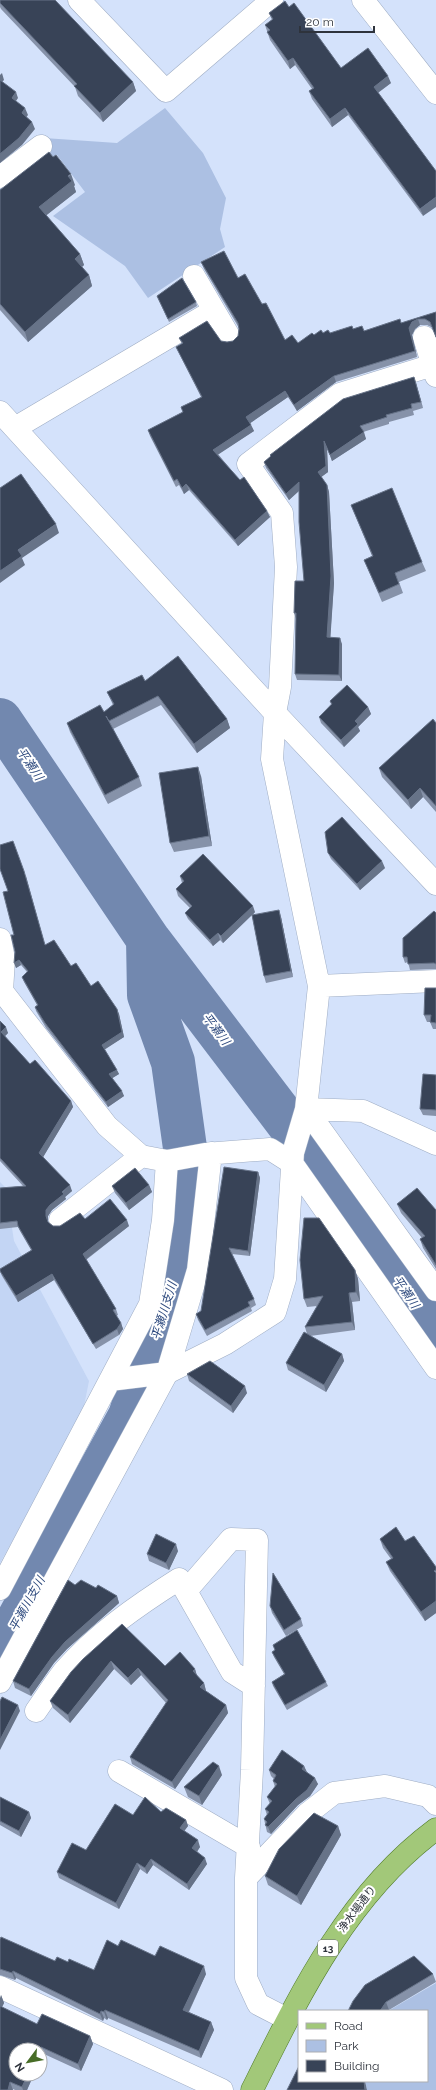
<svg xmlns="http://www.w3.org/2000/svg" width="436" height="2090" font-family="Raleway,'Noto Sans JP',sans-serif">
	<rect width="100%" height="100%" fill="#d4e2fb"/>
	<path fill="#c3d5f4" d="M0,1182L6,1188L14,1241L89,1381L82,1416L0,1563Z"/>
	<path fill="#acc0e3" d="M165,108L203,153L226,198L220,229L225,247L148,298L125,266L53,216L85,192L57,155L27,179L44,138L117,143Z
		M436,1983V2090H367L365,2081H427V2011H388Z"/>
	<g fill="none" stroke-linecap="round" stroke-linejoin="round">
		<path stroke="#7288af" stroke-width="44" d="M0,720L148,939L322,1168L405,1294L436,1336
			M0,1653L130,1416L173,1283L185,1203L187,1178L185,1148L173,1062L149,995L148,939"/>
		<defs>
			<path id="minor" d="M79,0L166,91L272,0
				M363,0L436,93
				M0,177L41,146
				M194,276L229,336
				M424,337L436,376
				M0,412L275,713L436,884
				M15,428L213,311
				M0,939L4,959L2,991L107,1126L141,1156L167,1161L205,1154L270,1149L292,1163L436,1368
				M319,986L436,981
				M306,1109L436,1290
				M306,1109L363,1111L436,1144
				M60,1220L141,1156
				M110,1380L167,1373L225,1344L275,1312L285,1279L293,1153L306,1109L319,986L272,759L275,713L280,687L286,567L282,513L248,464L340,394L433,365
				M0,1589L150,1304L163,1220L167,1161
				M186,1591L231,1539L257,1540L252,1770L246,1878V1978L258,2004L287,2019
				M0,1682L167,1373L198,1270L211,1153
				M36,1711C45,1698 54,1684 64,1671C96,1634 138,1605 179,1579L232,1672L254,1686
				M119,1771L249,1847
				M246,1878L307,1814L334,1793L385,1786L428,1796L436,1804
				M0,1987L222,2090"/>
			<path id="major" d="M252,2090C300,1994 348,1894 436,1829"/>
		</defs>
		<use href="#minor" stroke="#9fadc4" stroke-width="23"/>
		<use href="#major" stroke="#517c29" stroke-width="23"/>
		<use href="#minor" stroke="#fff" stroke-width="22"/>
		<use href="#major" stroke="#a2c879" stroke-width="22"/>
	</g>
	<path fill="#8692a9" d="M0,0L133,82L136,91L103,122L78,96L75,87L1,9L0,7Z
		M289,7L341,68L391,83L378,93L423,216L348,115L332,127L312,99L309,91L312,89L295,65L290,69L270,40L265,25L272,20L269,13Z
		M75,185L74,186L76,192L46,215L80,254L84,265L81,267L89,275L92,286L28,342L0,310V190Z
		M201,262L238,278L262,304L285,340L298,343L314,335L323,333H330L353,329L364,331L401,323L436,312L433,328L427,325H420L415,329L412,335L417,357L336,382L297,411L288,397L250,423L254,431L218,454L270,517L238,546L189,490L184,494L179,485L176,487L150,436L148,430L183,412L181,407L201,397L176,347L182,344L179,338L221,341L227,342L233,341L238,336L239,329V328L204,269Z
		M157,296L196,302L197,306L169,322Z
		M414,377L423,408L413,411L414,415L389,422V424L363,432L366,439L332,461L327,448L328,472L321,477L327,485L329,492L334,583L330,638L342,644V681L297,680L295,674L296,619L294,613L304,581L299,491L289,500L266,468L264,462L270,457V455Z
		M351,505L422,562L426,571L399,582L403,593L382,602L364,560L372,556Z
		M145,681L227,719L230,728L197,753L161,705L113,729L139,777L142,786L108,804L70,732L67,723L104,712L113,705L107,692Z
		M330,701L368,707L371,714L358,727L360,731L344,747L321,723L319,717L331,704Z
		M436,723V812L423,797L411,809L382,777L379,768Z
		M201,776L212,846L174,852L170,843Z
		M328,853L385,868L360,890L331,859Z
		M26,876L45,945L71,966L119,1014L124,1037L104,1049L119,1074L112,1078L124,1096L108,1107L46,1028L36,1011L35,1007L37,1005L24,982L22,977L27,972L21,965L16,968L14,935L8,891Z
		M180,876L255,912L253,915L281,917L293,977L266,983L264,976L252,915L223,943L220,940L213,946L188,919L185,913L190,908L178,896L176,889L182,883Z
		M436,913V969L410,970L408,962L405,963L403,957Z
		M436,988V1029H433L430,1022H427L424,1015Z
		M0,1021L8,1033L5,1036L30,1064L71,1101L73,1107L43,1157L72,1191L65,1197L66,1199L52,1210L48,1216V1222L53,1226H60L85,1219L129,1226L86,1260L116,1309L118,1315L116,1316L121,1323L123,1329L119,1335L96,1349L54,1280L18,1302L2,1276L0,1271L31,1250L20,1231L18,1227L0,1229V1188L23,1186L0,1161Z
		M436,1075V1116L423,1115L420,1109Z
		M258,1172L260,1178L250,1256L232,1254L254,1299L256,1305L251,1308L252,1311L207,1336L198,1320L196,1314L201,1311Z
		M149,1185L152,1192L129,1210L115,1193L112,1186Z
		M397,1204L436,1210V1269L423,1248L420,1239L422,1238L401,1213Z
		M355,1270L358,1279L360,1301L352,1302L355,1330L310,1336L342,1354L344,1361L326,1392L288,1370L286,1363L307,1334L305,1327L317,1306L307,1307L304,1299Z
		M187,1374L247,1393L233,1413L189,1381Z
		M380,1539L405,1541L436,1567V1613L425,1621L390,1571L386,1562L391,1559L383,1548Z
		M178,1551L169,1570L149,1561L147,1554Z
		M75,1585L96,1588L117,1596L119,1603L67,1649L54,1663L31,1696L15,1688L13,1681Z
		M270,1606L301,1619L303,1626L286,1636L272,1613Z
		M273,1645L326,1682L328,1686L287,1710L273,1686L272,1682L284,1674L274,1657L272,1652L275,1650Z
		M83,1659L195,1669L197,1676L204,1683L206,1691L226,1705L228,1713L175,1789L132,1764L130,1757L166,1703L141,1675L131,1685L114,1669L70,1723L53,1708L50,1701Z
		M304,1766L306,1771L318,1784L310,1796L298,1805L271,1834L267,1832L264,1819L267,1815L265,1809L270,1804L267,1797L275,1787L273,1781L274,1779L271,1776L269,1770Z
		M222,1775L202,1805L188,1797L184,1787Z
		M0,1797L29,1812L31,1818L21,1837L0,1825Z
		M161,1812L186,1820L188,1826L184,1831L200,1847L197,1851L207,1864L189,1890L153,1865L147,1874L140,1869L119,1909L59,1878L57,1872L133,1815Z
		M338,1826L341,1835L301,1905L268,1885L265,1876Z
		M0,1939L55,1961L68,1962L94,1970L118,1946L155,1956L206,1974L189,2012L211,2022L214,2030L201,2058L108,2018L107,2020L104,2018L103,2021L16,1978L15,1980L0,1975Z
		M433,1974L436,1982L389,2010L388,2011H348Z
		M1,1995L4,2003L2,2007L37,2024L90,2036L93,2044L81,2071L44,2054L40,2062V2050L34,2074L27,2090H15L13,2089V2090H0Z"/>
	<path fill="#677388" d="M293,58L295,65L290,69L288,61Z
		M2,73L4,80L0,84V75Z
		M388,76L391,83L376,94L374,87Z
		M133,82L136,91L103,122L100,113Z
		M16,92L18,98L14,104L12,98Z
		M25,108L28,115L24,120L22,113Z
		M345,108L348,115L332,127L330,119Z
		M32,122L35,129L22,145L0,163V154Z
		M71,174L75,185L74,186L76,192L43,218L39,207Z
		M436,197V207L423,216L420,209Z
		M80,254L84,265L79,270L75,259Z
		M89,275L92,286L28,342L25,332Z
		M418,319L420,325L415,329L412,335L417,357L415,351L409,328L412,322Z
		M334,376L336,382L297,411L294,405Z
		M414,377L416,383L423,408L421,402Z
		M285,391L288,397L249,424L246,417Z
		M251,425L254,431L216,456L213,450Z
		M364,432L366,439L332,461L330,455Z
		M324,441L327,448L328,472L320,478L318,472Z
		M299,482L301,489L289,500L286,494Z
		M186,484L189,490L184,494L182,488Z
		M327,485L329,492L334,583L330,644L327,637Z
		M267,511L270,517L238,546L235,540Z
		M56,524L59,533L22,558L25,565L0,583V571L18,550Z
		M340,638L342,644V681L339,675Z
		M368,707L371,714L358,727L360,731L344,747L341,740L355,721Z
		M227,719L230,728L197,753L194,744Z
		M198,767L201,776L212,846L209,836Z
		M420,788L423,797L411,809L408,800Z
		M382,861L385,868L360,890L357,884Z
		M253,906L255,912L223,943L221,936Z
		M279,910L281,917L293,977L291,971Z
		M218,933L220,940L213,946L210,940Z
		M19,960L21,965L16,968L14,963Z
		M117,1009L119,1014L124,1037L104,1050L102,1045Z
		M6,1027L8,1033L3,1038L1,1032Z
		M117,1070L119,1074L111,1079L109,1074Z
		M122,1091L124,1096L108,1107L106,1102Z
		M71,1101L73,1107L42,1159L39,1153Z
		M258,1172L260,1178L250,1256L248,1251Z
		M70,1185L72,1191L65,1197L66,1199L52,1210L48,1216V1222L46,1216V1210L50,1205Z
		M149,1185L152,1192L129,1210L126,1203Z
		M127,1220L129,1226L85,1260L83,1254Z
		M355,1270L358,1279L360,1301L356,1292Z
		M52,1274L54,1280L18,1302L16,1296Z
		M349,1293L352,1302L355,1330L352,1322Z
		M121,1323L123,1329L119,1335L117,1329Z
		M342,1354L344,1361L326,1392L324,1385Z
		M245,1386L247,1393L233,1413L231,1406Z
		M176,1544L178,1551L169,1570L166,1563Z
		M117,1596L119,1603L67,1649L54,1663L31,1696L29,1689L52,1657L65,1642Z
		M436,1601V1613L425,1621L421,1612Z
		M111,1661L114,1669L70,1723L68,1715Z
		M138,1668L141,1675L131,1685L128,1678Z
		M195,1669L197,1676L193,1671Z
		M204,1683L206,1691L202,1694L200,1687Z
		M18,1705L20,1711L0,1750V1740Z
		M226,1705L228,1713L175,1789L172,1782Z
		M219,1766L222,1775L202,1805L199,1796Z
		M304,1766L307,1772L302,1769Z
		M315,1778L318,1784L310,1796L298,1805L271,1834L268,1827Z
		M29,1812L31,1818L21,1837L19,1831Z
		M186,1820L188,1826L182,1834L180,1828Z
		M338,1826L341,1835L301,1905L297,1896Z
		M198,1840L200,1847L195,1855L192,1848Z
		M205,1858L207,1864L189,1890L187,1884Z
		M151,1859L153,1865L147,1874L145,1868Z
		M137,1863L140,1869L119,1909L116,1903Z
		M204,1966L206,1974L186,2017L183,2010Z
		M13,1971L16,1978L15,1980L12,1973Z
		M1,1995L4,2003L0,2011V1998Z
		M386,2002L389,2010L388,2011H380Z
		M105,2010L108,2018L107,2020L104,2012Z
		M101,2011L104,2018L103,2021L100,2014Z
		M211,2022L214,2030L201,2058L199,2051Z
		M90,2036L93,2044L81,2071L78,2064Z
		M41,2047L44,2054L40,2062V2050H39Z
		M28,2074H34L27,2090H23L22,2087Z
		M364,2081H365L367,2090H365Z
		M10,2082L13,2090H8Z"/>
	<path fill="#384357" stroke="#677388" d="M0,0H55L133,82L100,113L74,86L77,84L0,3Z
		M285,1L289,7L294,3L341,68L368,48L388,76L374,87L436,171V197L420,209L345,108L330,119L309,91L314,88L293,58L288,61L267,32L270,30L265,25L273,19L269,13Z
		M0,80L16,92L12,98L25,108L22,113L32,122L19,138L0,154Z
		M49,152L53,157L56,155L71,174L68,176L72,181L39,207L80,254L75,259L89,275L25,332L0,304V190Z
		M224,251L238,278L245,274L262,304L266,303L285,340L292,335L298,343L312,333L314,335L321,330L323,333L328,330L330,333L352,326L353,329L362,326L364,331L400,319L401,323L436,312V337L430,322L425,319H418L412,322L409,328L415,351L334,376L294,405L285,391L246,417L251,425L213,450L240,480L244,477L267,511L235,540L186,484L182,488L177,479L174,481L148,430L183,412L181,407L202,397L176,347L183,343L179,338L207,321L221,341L227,342L233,341L238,336L239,329L238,323L201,262Z
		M182,278L196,302L168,319L157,296Z
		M414,377L421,402L411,404L412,408L386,415L387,417L360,426L364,432L330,455L324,441L326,466L318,472L327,485L331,576L327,637L340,638L339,675L295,674L296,613H294L295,581H304L299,522V482L286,494L264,462L271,456L270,455L343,399Z
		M21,474L56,524L18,550L22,556L0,571V488Z
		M392,488L422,562L395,573L399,584L379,593L364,560L373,556L351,505Z
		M178,656L227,719L194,744L158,696L109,721L106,716L139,777L105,795L67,723L100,705L104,712L114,704L107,692L142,675L145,681Z
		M347,685L368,707L355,721L358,724L341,740L319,717L332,704L330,701Z
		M433,719L436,723V806L420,788L408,800L379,768Z
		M198,767L209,836L170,843L159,773Z
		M342,817L382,861L357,884L328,853L325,832Z
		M13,841L24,871L45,945L54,940L71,966L76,963L91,986L98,981L117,1009L122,1032L102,1045L117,1070L109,1074L122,1091L106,1102L45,1023L35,1007L38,1005L22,977L28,971L19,960L14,963L15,952L11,935H14L3,892L8,891L0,869V845Z
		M203,854L253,906L221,936L218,933L210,940L185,913L192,906L176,889L184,881L180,876Z
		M279,910L291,971L264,976L252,915Z
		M434,911L436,913V964L434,963L408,964L407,957H403V938Z
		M425,988H436V1023L430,1022L431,1015H424Z
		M0,1021L6,1027L1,1032L30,1064L35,1060L71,1101L39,1153L70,1185L62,1192L64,1194L50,1205L46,1210V1216L48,1222L53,1226H60L80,1213L85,1219L110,1199L127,1220L83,1254L116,1309L113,1310L121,1323L117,1329L93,1344L52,1274L16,1296L0,1271V1269L32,1250L18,1226L17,1221L0,1223V1188L26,1186L0,1158Z
		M423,1074L436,1075V1110L420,1109Z
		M224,1167L258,1172L248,1251L229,1248L254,1299L248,1302L250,1306L205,1330L196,1314L201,1311Z
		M135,1168L149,1185L126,1203L112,1186Z
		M417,1188L436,1210V1265L420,1239L425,1236L397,1204Z
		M304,1218H319L355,1270L356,1292L349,1293L352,1322L305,1327L323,1296L304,1299L300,1260Z
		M304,1332L342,1354L324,1385L286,1363Z
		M210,1361L245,1386L231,1406L187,1374Z
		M396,1527L405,1541L414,1536L436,1567V1570L434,1571L436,1573V1601L421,1612L386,1562L393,1558L380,1539Z
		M156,1534L176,1544L166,1563L147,1554Z
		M273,1573L301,1619L284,1630L270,1606Z
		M68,1580L75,1585L81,1580L96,1588L98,1585L117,1596L65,1642L52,1657L29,1689L13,1681Z
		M122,1624L165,1666L180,1652L195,1669L193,1671L204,1683L200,1687L226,1705L172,1782L130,1757L168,1700L138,1668L128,1678L111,1661L68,1715L50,1701L71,1672L83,1659Z
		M297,1630L326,1682L285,1705L272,1682L285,1674L272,1652L275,1650L273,1645Z
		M2,1697L18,1705L0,1740V1701Z
		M282,1750L304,1766L302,1769L315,1778L307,1790L296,1799L268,1827L265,1825L267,1822L264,1819L269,1812L265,1809L272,1801L267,1797L277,1784L273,1781L276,1775L269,1770Z
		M213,1762L219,1766L199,1796L184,1787Z
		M0,1797L29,1812L19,1831L0,1821Z
		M145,1797L161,1812L166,1808L186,1820L180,1828L198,1840L192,1848L205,1858L187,1884L151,1859L145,1868L137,1863L116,1903L57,1872L72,1843L86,1850L115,1804L133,1815Z
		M314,1813L338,1826L297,1896L265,1876L279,1849Z
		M1,1937L55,1961L57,1957L68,1962L69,1959L94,1970L107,1940L118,1946L121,1940L155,1956L160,1946L204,1966L183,2010L211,2022L199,2051L105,2010L104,2012L101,2011L100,2014L13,1971L12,1973L0,1969V1939Z
		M414,1956L433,1974L386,2002L380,2011H348L353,2001L365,1985Z
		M0,2006L37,2024L42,2014L90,2036L78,2064L41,2047L39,2050H16V2074H28L22,2087L10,2082L8,2090H0Z
		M299,2066V2081H364L365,2090H287Z"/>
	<g text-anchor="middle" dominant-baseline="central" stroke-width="4" stroke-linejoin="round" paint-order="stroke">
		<rect fill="#fff" stroke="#6d7076" stroke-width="1" x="318" y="1940" width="20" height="16" rx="3"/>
		<g font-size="10" font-weight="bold" fill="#2e333c">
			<text x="328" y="1948">13</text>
		</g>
		<g font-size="11" fill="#2e333c" stroke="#fff">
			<text transform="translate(357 1909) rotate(-53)">浄水場通り</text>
		</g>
		<g font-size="12" font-style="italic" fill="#2f4b7f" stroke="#fff">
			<text transform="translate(30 764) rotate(56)">平瀬川</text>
			<text transform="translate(216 1029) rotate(53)">平瀬川</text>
			<text transform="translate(406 1292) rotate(56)">平瀬川</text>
			<text transform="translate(164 1311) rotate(-73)">平瀬川支川</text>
			<text transform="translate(27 1604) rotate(-61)">平瀬川支川</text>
		</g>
	</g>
	<rect x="298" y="2010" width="130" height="72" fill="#ffffff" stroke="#abadb1"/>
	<rect x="306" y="2023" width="20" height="6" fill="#a2c879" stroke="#abadb1"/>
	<text x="334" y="2030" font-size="12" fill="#2e333c">Road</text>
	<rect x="306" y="2040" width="20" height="12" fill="#acc0e3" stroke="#abadb1"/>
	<text x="334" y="2050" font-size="12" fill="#2e333c">Park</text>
	<rect x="306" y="2060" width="20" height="12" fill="#384357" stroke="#abadb1"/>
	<text x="334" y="2070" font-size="12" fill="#2e333c">Building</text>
	<g transform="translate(28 2062) rotate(238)"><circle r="19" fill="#ffffff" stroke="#abadb1"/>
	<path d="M0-3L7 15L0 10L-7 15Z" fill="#486d27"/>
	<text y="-6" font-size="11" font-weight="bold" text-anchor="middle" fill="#2e333c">N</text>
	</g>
	<path d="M300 26v6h74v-6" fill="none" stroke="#2e333c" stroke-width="2"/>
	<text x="306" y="26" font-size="12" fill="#2e333c" stroke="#ffffff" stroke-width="3" paint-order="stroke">20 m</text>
</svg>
